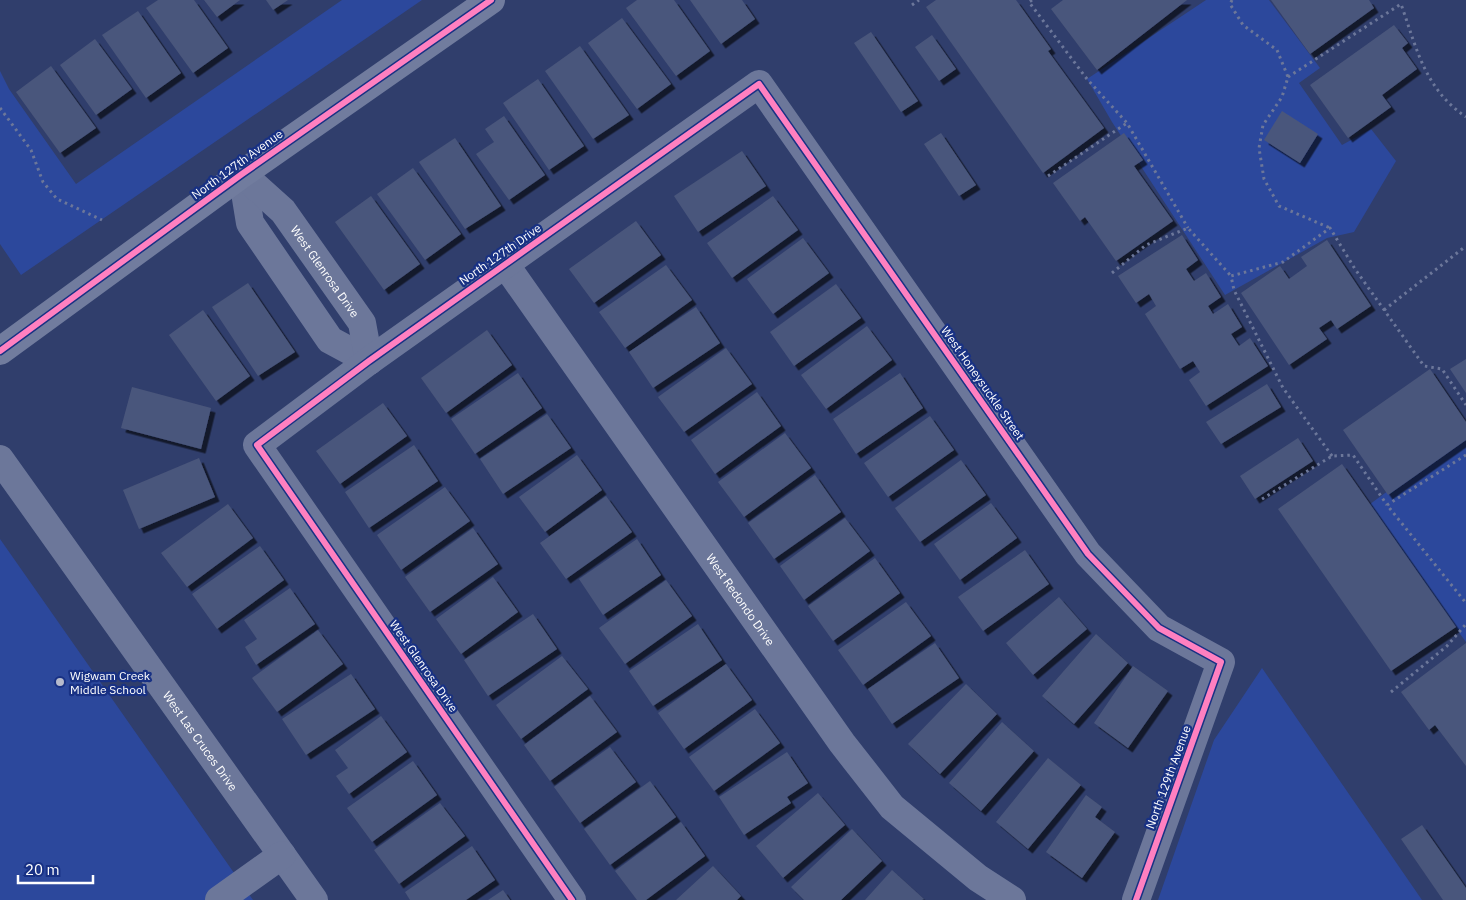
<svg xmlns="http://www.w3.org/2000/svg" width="1466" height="900" font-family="'IBM Plex Sans',sans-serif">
	<defs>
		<filter id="shadow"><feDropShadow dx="4.5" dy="4.5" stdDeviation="0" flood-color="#0009"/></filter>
	</defs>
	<rect width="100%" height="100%" fill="#303e6c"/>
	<path fill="#2c489c" d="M342,0H422L21,275L0,244V71L9,89L76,184Z
		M1206,0H1269L1320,68L1299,83L1342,145L1371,129L1396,161L1354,232L1327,238L1225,295L1112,122L1087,79Z
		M1466,434V642L1366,507Z
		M0,539L253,900H0Z
		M1262,668L1422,900H1158L1214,740Z"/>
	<path fill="#4a567b" filter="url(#shadow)" d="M158,0H194L228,48L193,73L146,8Z
		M204,0H240L217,17Z
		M266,0H288L273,10Z
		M637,0H674L710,51L676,76L626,8Z
		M690,0H742L755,19L721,44Z
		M936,0H1016L1051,49L1048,51L1104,128L1043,173L926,7Z
		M1063,0H1187L1097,70L1051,9Z
		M1271,0H1369L1374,8L1310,54Z
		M138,11L181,73L146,98L102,35Z
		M622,18L671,84L637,109L588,43Z
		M1394,25L1408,43L1402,48L1417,69L1382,95L1391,107L1348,138L1310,85Z
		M871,32L918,101L901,112L854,43Z
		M932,35L956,69L939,81L915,47Z
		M95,39L132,89L96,115L60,65Z
		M580,46L629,115L593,139L545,71Z
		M51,66L96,128L60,153L16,92Z
		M538,79L584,146L549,170L503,103Z
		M1282,111L1318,134L1300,163L1264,140Z
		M504,116L545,175L509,200L476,154L494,142L485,129Z
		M941,133L976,185L959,196L924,144Z
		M1124,133L1143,160L1134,166L1173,221L1116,261L1085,217L1080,221L1053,183Z
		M455,138L501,206L465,229L419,162Z
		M742,151L766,186L698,232L674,196Z
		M413,168L461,234L425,260L377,194Z
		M371,196L420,264L384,290L335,222Z
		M773,196L798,230L732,278L707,243Z
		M636,221L661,255L594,303L569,269Z
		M1182,235L1198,260L1186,269L1194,281L1206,273L1221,297L1208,306L1213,314L1228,304L1242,327L1231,334L1239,346L1250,338L1268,366L1206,406L1189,380L1200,372L1193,361L1180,369L1145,314L1156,306L1149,294L1136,303L1118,276Z
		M803,238L829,273L773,314L747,279Z
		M1327,240L1371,306L1337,329L1331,320L1319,328L1327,339L1289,365L1241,293L1280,266L1289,279L1307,266L1301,257Z
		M666,265L692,300L625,348L599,312Z
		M248,283L295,352L258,376L212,307Z
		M836,284L861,318L794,366L770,332Z
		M696,307L720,343L653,388L629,352Z
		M203,310L250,376L216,401L169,335Z
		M867,326L892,360L826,409L801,375Z
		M487,330L512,365L446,413L421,378Z
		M726,348L752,384L684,432L658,397Z
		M1466,359V393L1450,369Z
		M1430,369L1466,422V440L1388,495L1343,430Z
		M518,373L542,408L475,454L451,419Z
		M900,373L923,408L856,454L833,419Z
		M1267,384L1281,407L1221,444L1206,422Z
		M132,387L211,408L201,449L121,428Z
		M757,392L781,426L715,474L691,440Z
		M383,403L407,436L340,484L316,451Z
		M547,414L571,448L503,494L480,459Z
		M930,416L954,450L888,497L864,463Z
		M785,433L811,468L744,517L718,482Z
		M1298,438L1313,461L1255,499L1240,476Z
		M414,445L438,481L369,528L345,492Z
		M577,455L602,490L545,532L519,497Z
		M199,458L215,497L139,529L123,490Z
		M961,460L986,495L920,542L895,508Z
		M1342,464L1456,627L1391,671L1278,509Z
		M815,475L841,512L774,559L748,523Z
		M445,487L470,521L401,570L377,535Z
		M606,496L632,532L566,579L540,543Z
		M991,503L1017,538L960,580L934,544Z
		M228,504L253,538L187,587L161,553Z
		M845,518L870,551L804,600L780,566Z
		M473,528L498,564L430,612L405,577Z
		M637,539L661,575L603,615L579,579Z
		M260,546L284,580L217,629L192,594Z
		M1025,550L1049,584L983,631L958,597Z
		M875,558L900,593L833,641L808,606Z
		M493,577L518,612L461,654L436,619Z
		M666,580L692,616L625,664L599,628Z
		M290,588L315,624L256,665L245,647L257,639L244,620Z
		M1059,597L1087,629L1033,675L1006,643Z
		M906,602L931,636L863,685L838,650Z
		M533,614L557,649L488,696L464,660Z
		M698,624L722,660L653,706L629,671Z
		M318,630L343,664L277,712L252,678Z
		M1096,634L1128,663L1074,724L1042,696Z
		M935,643L959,678L892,724L868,689Z
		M1466,643V766L1435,725L1429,730L1401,692Z
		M562,656L588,689L521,739L496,705Z
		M726,664L752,700L684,749L658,713Z
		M1133,666L1168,691L1128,748L1094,723Z
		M351,674L375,709L306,755L282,719Z
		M966,684L997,714L940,774L908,744Z
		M590,696L617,732L550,781L524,745Z
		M755,709L780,743L714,791L689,757Z
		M381,716L407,752L349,794L336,776L348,768L335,750Z
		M1002,722L1034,751L981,811L949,783Z
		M610,747L636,782L580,823L554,787Z
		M787,752L808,783L787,797L791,803L744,835L719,797Z
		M1048,758L1081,785L1028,849L996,822Z
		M413,761L437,795L372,842L347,808Z
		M650,781L676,817L610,865L584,829Z
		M818,793L845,825L783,878L756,846Z
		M1086,795L1102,807L1095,817L1115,832L1082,878L1046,852Z
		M440,803L465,836L399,884L374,850Z
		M681,822L705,856L646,900H637L615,871Z
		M1422,825L1466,888V900H1443L1401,839Z
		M852,829L882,861L841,900H804L791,887Z
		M472,846L495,880L466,900H410L405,892Z
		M713,866L741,896L737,900H676Z
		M892,870L924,899L922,900H865Z
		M503,890L510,900H488Z"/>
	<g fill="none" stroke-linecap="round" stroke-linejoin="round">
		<path stroke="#6c779a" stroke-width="3" stroke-dasharray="2.5 4" stroke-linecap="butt" d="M1032,0L1029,2L1087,79L1127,123L1188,228
			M1232,0L1230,4L1243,25L1277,50L1288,77L1282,97L1263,125L1259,148L1264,179L1279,206L1330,228
			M912,5L919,0
			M1288,77L1401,4C1417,49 1424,88 1466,117
			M0,108L31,150L43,182L57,199L102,220
			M1048,176L1127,123
			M1112,273L1146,245L1188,228L1231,276
			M1384,310L1466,246
			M1466,455L1387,505L1466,603
			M1332,456L1283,388L1234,290L1231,276L1283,262L1330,228L1355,269L1424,366L1442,369L1466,405
			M1262,499L1332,456L1353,455L1387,505
			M1391,692L1447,646L1466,624"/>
		<g stroke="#6c779a" stroke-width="28">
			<path d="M242,174L250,223L330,340L369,361"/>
			<path id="s1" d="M242,174L283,211L362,323L369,361"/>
			<path id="s2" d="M505,264L842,743L892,807L978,878L1012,900"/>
			<path id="s3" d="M0,459L314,900"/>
			<path d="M219,900L282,855"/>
			<path d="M572,900L257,445L369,361L759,84L1088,554L1159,628L1221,662L1136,900"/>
		</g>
		<path stroke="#717c9e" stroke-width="28" d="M0,351L242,174L491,0"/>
		<defs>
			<path id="cycleway" d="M0,351L242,174L491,0
				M572,900L257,445L369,361L759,84L1088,554L1159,628L1221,662L1136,900"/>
		</defs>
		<use href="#cycleway" stroke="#183184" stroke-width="9"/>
		<use href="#cycleway" stroke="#ff80c0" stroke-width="6"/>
	</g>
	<circle fill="#b7bbcc" stroke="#183184" stroke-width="2" cx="60" cy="682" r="5"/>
	<g text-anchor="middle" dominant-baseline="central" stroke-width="4.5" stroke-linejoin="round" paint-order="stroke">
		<g font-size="12" fill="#fff" stroke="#183184">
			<text transform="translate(237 164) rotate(-36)">North 127th Avenue</text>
			<text transform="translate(500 254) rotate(-35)">North 127th Drive</text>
			<text stroke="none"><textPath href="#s1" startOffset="129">West Glenrosa Drive</textPath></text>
			<text transform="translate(983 383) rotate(55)">West Honeysuckle Street</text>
			<text stroke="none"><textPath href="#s2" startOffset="410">West Redondo Drive</textPath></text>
			<text transform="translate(424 666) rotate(55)">West Glenrosa Drive</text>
			<text stroke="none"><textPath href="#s3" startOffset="346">West Las Cruces Drive</textPath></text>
			<text transform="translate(1168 777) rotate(-70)">North 129th Avenue</text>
		</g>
		<g font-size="12" fill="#fff" stroke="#183184" text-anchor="start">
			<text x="70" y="675">Wigwam Creek<tspan x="70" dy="14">Middle School</tspan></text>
		</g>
	</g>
	<path d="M18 875v8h75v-8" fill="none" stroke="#ffffff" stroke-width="2.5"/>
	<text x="25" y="875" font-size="15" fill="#ffffff" stroke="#183184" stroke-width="4" paint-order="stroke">20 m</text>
</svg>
